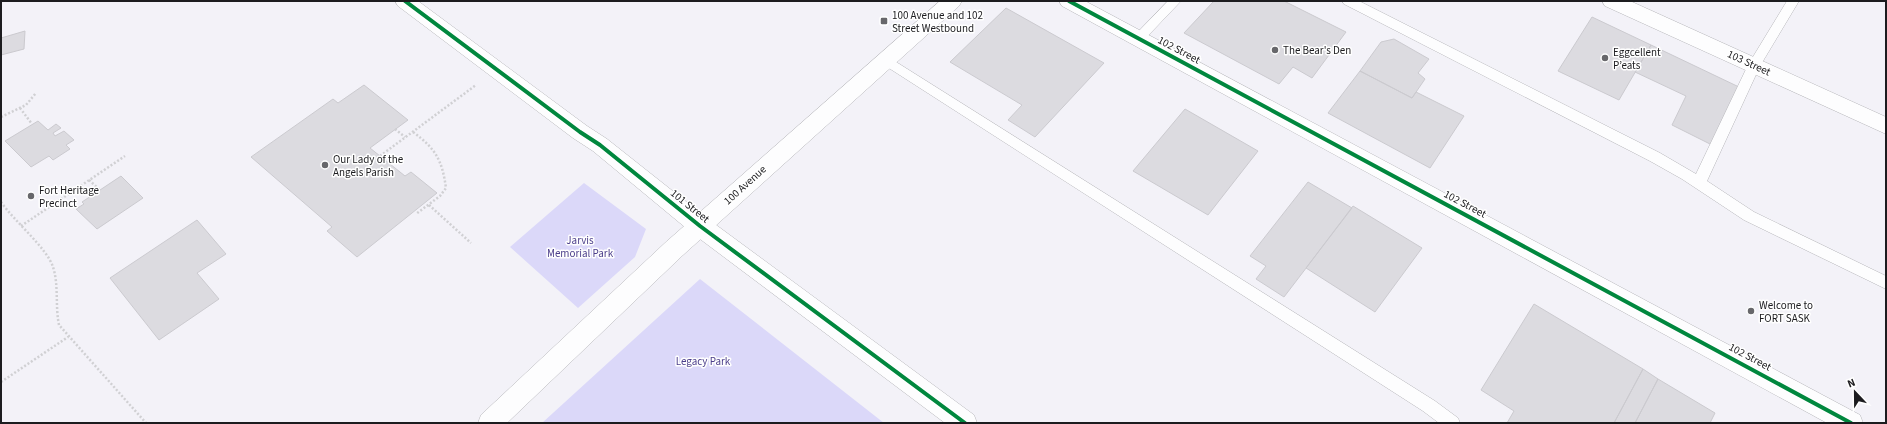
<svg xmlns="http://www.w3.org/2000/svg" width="1887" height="424" font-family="'Source Sans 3',sans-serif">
	<rect width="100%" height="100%" fill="#f3f2f8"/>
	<path fill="#dbd8f9" d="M584,183L646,229L635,257L578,308L510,247Z
		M700,279L884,423H542Z"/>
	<path fill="#dcdbe0" stroke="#cbcacf" d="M1214,1H1284L1346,32L1312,78L1293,67L1279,84L1184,33Z
		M1006,8L1104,63L1035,137L1008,120L1022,105L950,62Z
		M1592,17L1651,45L1619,100L1558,71Z
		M25,31L24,49L1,55V38Z
		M1394,39L1429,59L1418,73L1425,79L1412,98L1360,71L1381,42Z
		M1651,45L1739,87L1712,145L1672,125L1686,96L1635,72Z
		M1360,71L1412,98L1416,92L1464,116L1430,168L1328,113Z
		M364,85L408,120L370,148L405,176L411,172L437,193L357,257L327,231L332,227L251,157L333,99L338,103Z
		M1185,109L1258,151L1208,215L1133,171Z
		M38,121L48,130L56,124L61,128L53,133L55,136L64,131L74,140L66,145L70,149L53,160L49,156L31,167L5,141Z
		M121,176L143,198L97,229L76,209L84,204L82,202Z
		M1308,182L1352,208L1284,297L1256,279L1266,266L1250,256Z
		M1353,206L1422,248L1375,312L1306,268Z
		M197,220L226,254L197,273L219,299L159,340L110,278Z
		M1534,304L1643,369L1614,423H1507L1514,411L1481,390Z
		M1643,369L1658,379L1635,423H1614Z
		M1658,379L1715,413L1710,423H1635Z"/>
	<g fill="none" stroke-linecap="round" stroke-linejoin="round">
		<defs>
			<path id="lane" d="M1168,1H1181L1143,41L1139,43L1135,41L1133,38L1135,35Z
				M1342,1H1359L1660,153L1696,174L1748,65L1787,1H1799L1760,66L1707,181L1754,212L1886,276V289L1744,220L1682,179L1650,161L1344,4Z
				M885,55L1435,401L1458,418L1460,423H1439L1423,411L881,63L879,60L881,57Z"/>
			<path id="street" d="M940,1H962L959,6L682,256L507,423H478L481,415L666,242Z
				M1059,1H1085L1860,415L1863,423H1827L1062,6Z
				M1602,1H1630L1886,117V134L1605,6Z"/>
			<path id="secondary" d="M395,1H418L587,126L607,139L708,219L974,415L977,423H945L692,233L593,151L573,138L398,6Z"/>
		</defs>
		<use href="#lane" stroke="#b6b6ba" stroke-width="1"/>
		<use href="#street" stroke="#b6b6ba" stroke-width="1"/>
		<use href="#secondary" stroke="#b6b6ba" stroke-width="1"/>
		<path stroke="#d0d0d3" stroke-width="2.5" stroke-dasharray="2 2" stroke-linecap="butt" d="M20,108L32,124
			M1,117L26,105L36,93
			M395,129L405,137
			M413,132C436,149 442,160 446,188L440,196L416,214
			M380,156L476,85
			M89,180L100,190
			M1,202C14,221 47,248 53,267C59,285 55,306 59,325L146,423
			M429,205L471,243
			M21,226L125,156
			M1,382L68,337"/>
		<use href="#lane" fill="#fdfdfe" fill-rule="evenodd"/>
		<use href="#street" fill="#fdfdfe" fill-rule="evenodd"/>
		<use href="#secondary" fill="#fdfdfe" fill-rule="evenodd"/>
		<defs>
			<path id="cycleway" d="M405,1L580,132L600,145L700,226L965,423
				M1069,1L1851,423"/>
		</defs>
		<use href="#cycleway" stroke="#fff" stroke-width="6"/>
		<use href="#cycleway" stroke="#00873e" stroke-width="4"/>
	</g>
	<g fill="#67676b" stroke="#fff" stroke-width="1.5">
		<rect x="880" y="17" width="8" height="8" rx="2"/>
		<circle cx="1275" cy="50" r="4"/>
		<circle cx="1605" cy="58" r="4"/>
		<circle cx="325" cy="165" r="4"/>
		<circle cx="31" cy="196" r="4"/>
		<circle cx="1751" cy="311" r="4"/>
	</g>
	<g text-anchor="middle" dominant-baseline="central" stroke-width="3" stroke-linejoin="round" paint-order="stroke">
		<g font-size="11" fill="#1c1c1f" stroke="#fff" text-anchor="start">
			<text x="892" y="15">100 Avenue and 102<tspan x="892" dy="13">Street Westbound</tspan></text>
			<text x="1283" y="50">The Bear's Den</text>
			<text x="1613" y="52">Eggcellent<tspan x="1613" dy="13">P’eats</tspan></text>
			<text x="333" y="159">Our Lady of the<tspan x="333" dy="13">Angels Parish</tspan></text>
			<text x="39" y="190">Fort Heritage<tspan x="39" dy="13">Precinct</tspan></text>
			<text x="1759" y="305">Welcome to<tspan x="1759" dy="13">FORT SASK</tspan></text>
		</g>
		<g font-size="11" fill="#1c1c1f" stroke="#fff">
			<text transform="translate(1179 50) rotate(28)">102 Street</text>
			<text transform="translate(1749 63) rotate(25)">103 Street</text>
			<text transform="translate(745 185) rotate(-42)">100 Avenue</text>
			<text transform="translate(1465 204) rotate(28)">102 Street</text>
			<text transform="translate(690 206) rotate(39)">101 Street</text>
			<text transform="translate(1750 357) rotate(28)">102 Street</text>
		</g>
		<g font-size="11" fill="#4c3f8b" stroke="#fff">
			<text x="580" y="240">Jarvis<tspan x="580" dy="13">Memorial Park</tspan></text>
			<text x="703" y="361">Legacy Park</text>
		</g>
	</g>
	<rect width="1887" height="424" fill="none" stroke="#1c1c1f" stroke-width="4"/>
	<g transform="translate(1855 392) rotate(338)" stroke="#ffffff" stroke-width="3" paint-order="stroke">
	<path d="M0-3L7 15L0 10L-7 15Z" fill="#1c1c1f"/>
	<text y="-6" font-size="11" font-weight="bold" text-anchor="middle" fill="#1c1c1f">N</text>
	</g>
</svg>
